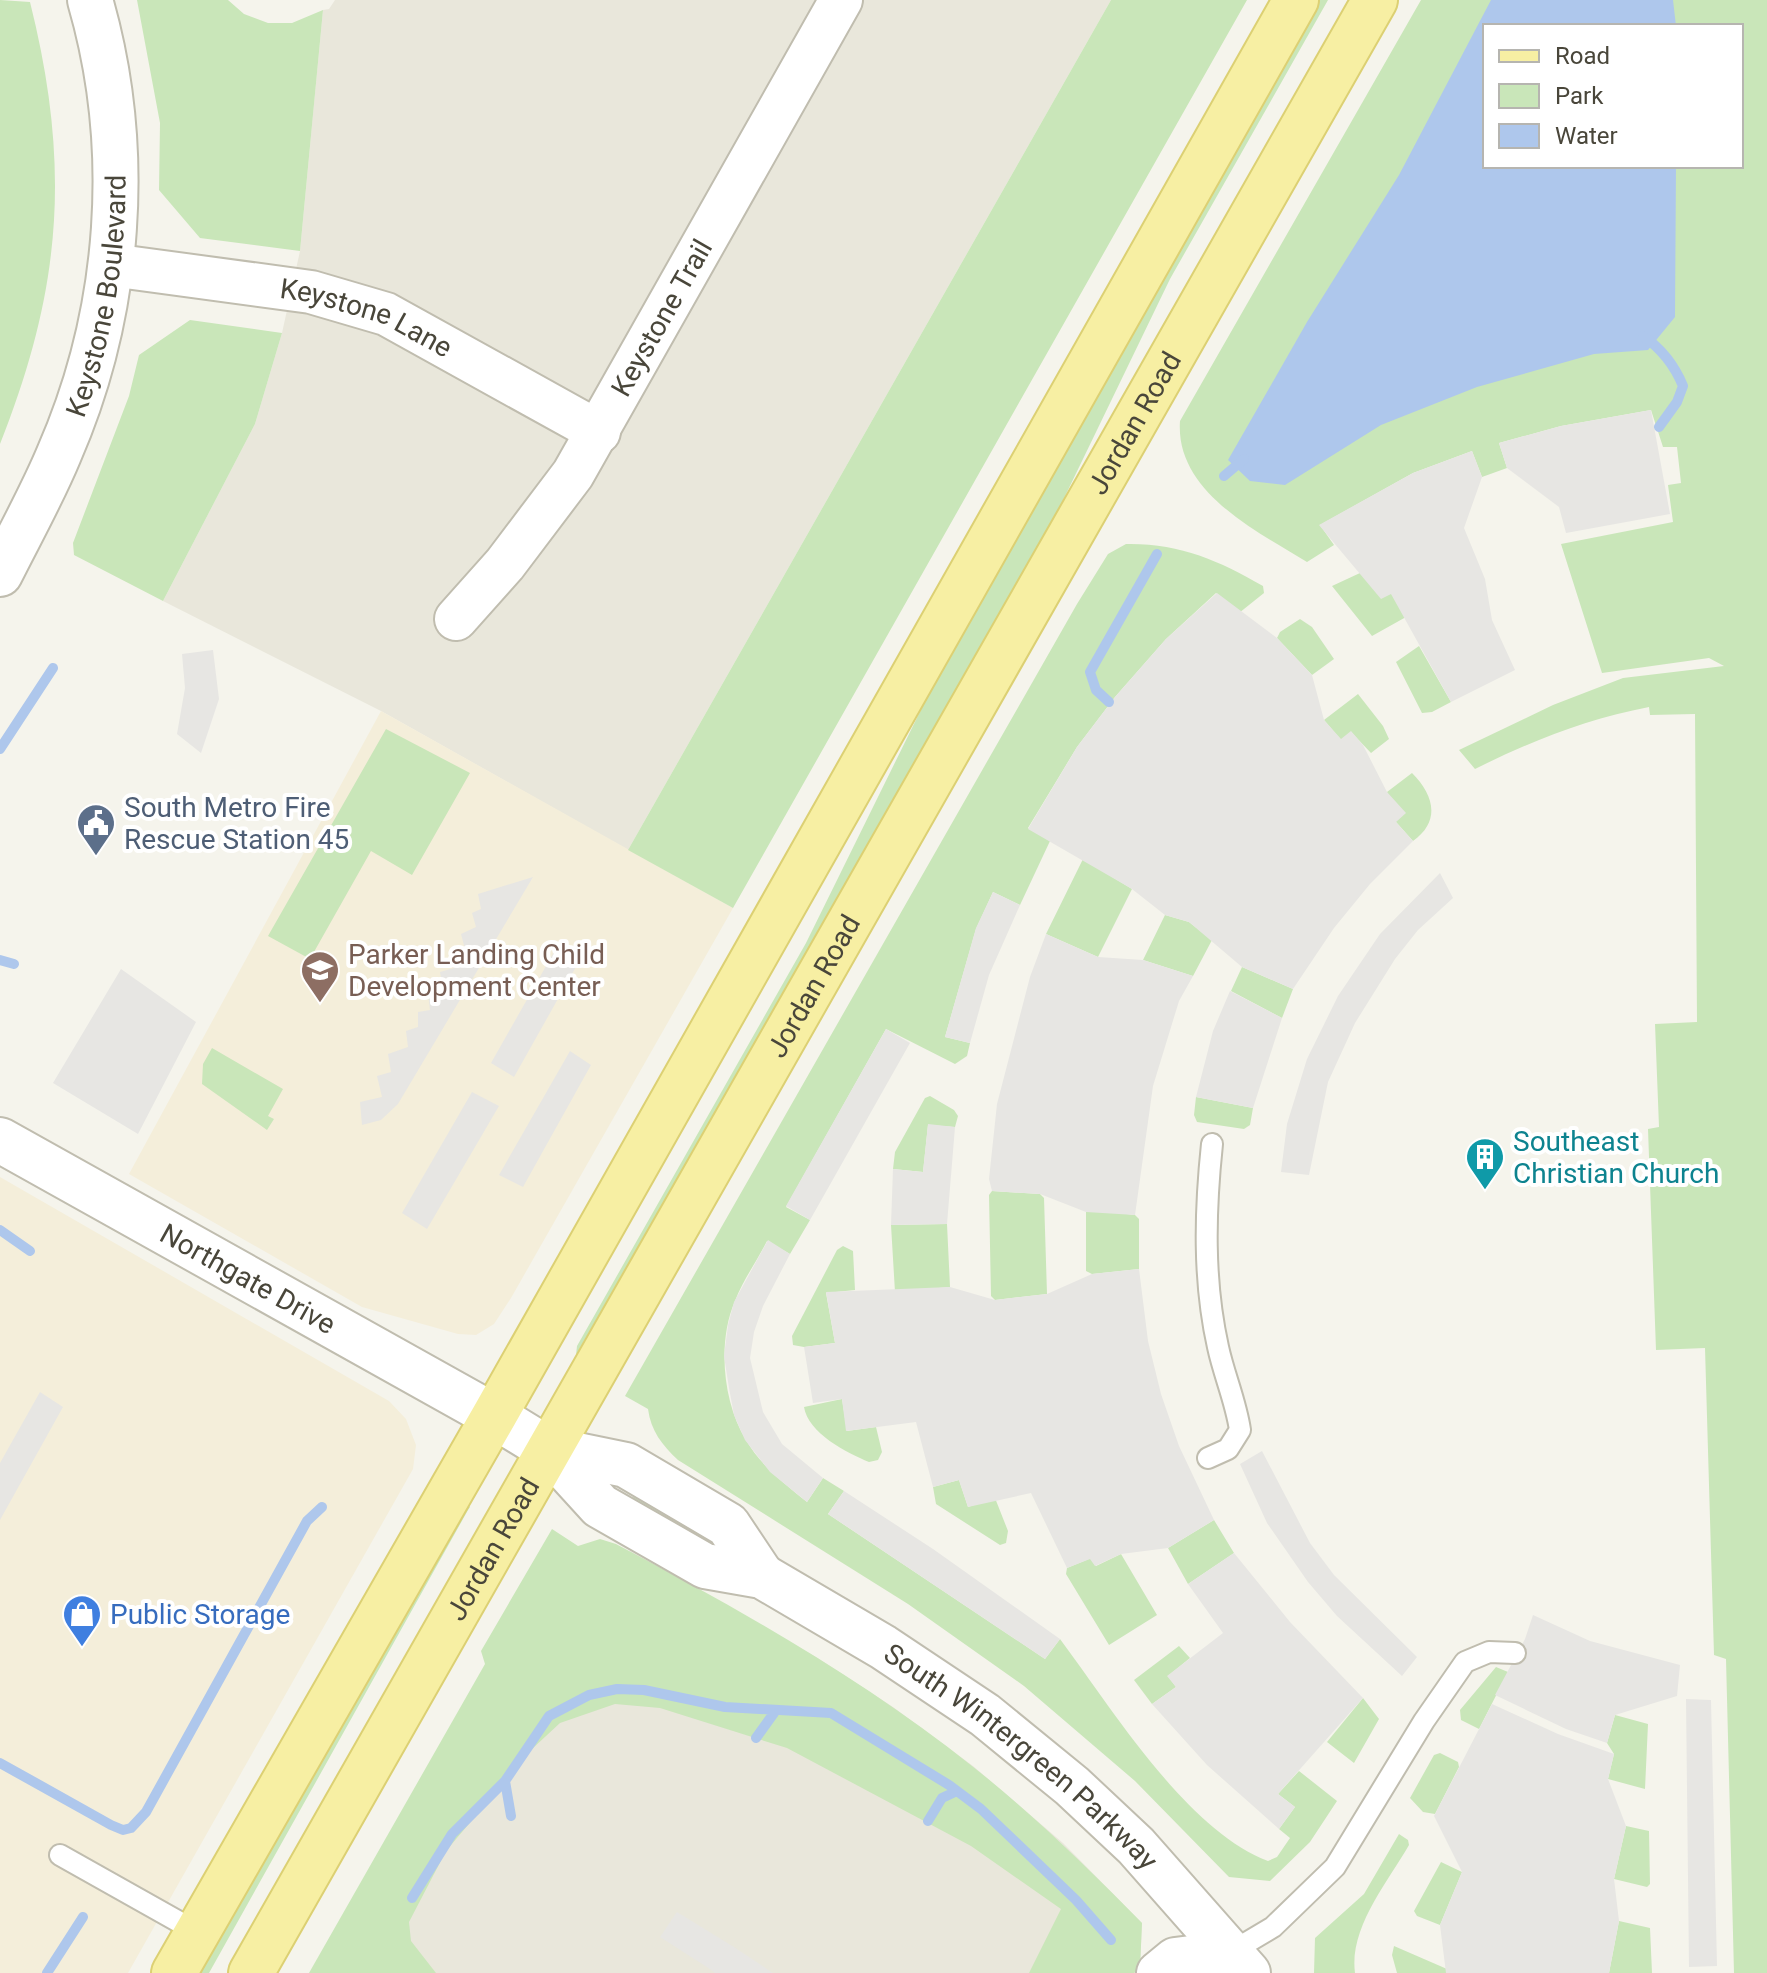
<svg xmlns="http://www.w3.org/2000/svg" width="1767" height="1973" font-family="Roboto,sans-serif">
	<rect width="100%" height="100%" fill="#f5f4ec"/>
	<path fill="#e9e7db" d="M335,0H1111L628,850L381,711L163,601L255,424L282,333L300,251L323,10L329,9Z
		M630,1551L816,1657L893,1707L973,1766L1063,1843L1142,1923L1140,1967L1146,1973H348Z"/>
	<path fill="#f4eeda" d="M381,711L733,908L511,1298L494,1324L476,1335L458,1334L362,1307L129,1174Z
		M0,1177L389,1401L406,1419L416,1445L413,1469L128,1973H0Z"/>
	<path fill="#c9e6b9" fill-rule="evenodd" d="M0,0L30,2C71,166 62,288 0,444Z
		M137,0H228L244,14L268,23H292L323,10L300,251L200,238L159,190L160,123Z
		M1111,0H1247L733,908L628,850Z
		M1320,0H1328L1170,279L1053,521L576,1355L577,1346L806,943L946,659Z
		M1421,0H1767V1973H1734L1726,1659L1714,1655L1705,1348L1656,1350L1648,1129L1659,1127L1655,1024L1697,1022L1695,714L1650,715L1649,707C1587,719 1531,741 1475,769L1459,750L1553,705L1623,678L1724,666L1709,658L1602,673L1561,544L1673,522L1668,485L1681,483L1677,447H1663L1651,410L1561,426L1499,443L1507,468L1482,477L1472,451L1413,473L1320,525L1334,545L1307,562C1256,531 1175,491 1180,421ZM1485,26H1741V166H1485Z
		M190,320L282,333L255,424L163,601L74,555L73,543L129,396L139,355Z
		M1126,544C1179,543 1218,560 1263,586L1264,593L1239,613L1216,593L1166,639L1115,697L1077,747L1028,828L1050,841L1020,905L993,892L976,929L945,1037L970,1043L967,1056L955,1064L886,1029L786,1207L810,1220L790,1254L767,1241C757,1261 743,1280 735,1301C717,1342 723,1403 746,1440C761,1466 784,1483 807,1502L823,1478L844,1491L828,1514L1045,1659L1060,1639C1111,1707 1186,1830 1268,1861L1277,1857L1290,1838L1279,1829L1295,1807L1278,1794L1299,1771L1337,1801L1310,1842L1270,1881L1229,1877L1135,1781L1024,1686L908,1604L678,1460C662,1445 651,1431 648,1409L625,1396L1077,604L1108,554Z
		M1360,573L1391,593L1406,617L1372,636L1332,586Z
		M1300,619L1312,627L1334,659L1312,675L1277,638L1280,632Z
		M1419,646L1451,702L1432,712L1422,713L1396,662Z
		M1358,694L1383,726L1389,739L1371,753L1351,732L1341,740L1324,720Z
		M386,729L470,773L412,875L371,851L310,959L268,936Z
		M1412,773C1434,795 1441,821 1413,841L1396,822L1387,792Z
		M1083,859L1132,889L1098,957L1046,934Z
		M1165,915L1189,922L1212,940L1193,976L1143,960Z
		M1242,967L1293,989L1282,1018L1231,991Z
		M212,1048L283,1089L268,1116L274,1119L267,1130L202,1084L203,1064Z
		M930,1096L954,1110L958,1116L955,1127L928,1125L923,1172L893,1169L895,1152L925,1098Z
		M1196,1097L1253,1108L1250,1125L1244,1129L1197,1122L1194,1115Z
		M992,1191L1040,1194L1044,1198L1047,1294L995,1300L991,1296L989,1195Z
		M1094,1210L1135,1215L1139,1219V1269L1092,1274L1086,1271V1212Z
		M947,1224L950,1287L895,1292L891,1225Z
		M843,1246L853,1251L855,1290L826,1293L835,1343L804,1347L793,1345L792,1336L837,1250Z
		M842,1399L847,1431L876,1427L882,1452L878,1460L869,1462C847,1453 808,1433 804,1407Z
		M959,1480L968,1507L995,1498L1008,1531L1006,1543L1000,1545L936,1504L933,1487Z
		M634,1496L714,1542L718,1546L716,1551L627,1508Z
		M466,1504L470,1507L468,1510L209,1973H198Z
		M1214,1520L1234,1553L1188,1584L1168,1548Z
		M552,1529L578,1546L600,1539L616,1544C739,1609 863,1679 972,1766C1033,1814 1088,1868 1142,1923L1140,1968L1134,1973H1029L1061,1909L971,1846L787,1748L660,1708L615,1704L560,1723L532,1749L446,1851L409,1922L411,1941L436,1973H309L485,1664L481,1651Z
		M1121,1554L1157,1615L1109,1645L1066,1574L1067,1568L1091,1558L1096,1566Z
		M1179,1646L1190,1658L1168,1676L1176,1687L1152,1704L1134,1680Z
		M1496,1667L1508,1672L1479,1729L1461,1720L1460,1710Z
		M1363,1698L1379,1719L1354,1763L1327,1742Z
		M1615,1715L1648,1724L1645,1789L1608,1779L1614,1754L1607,1743Z
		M1440,1753L1458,1762L1459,1767L1435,1814L1423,1812L1410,1798L1434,1755Z
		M1626,1826L1649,1831L1650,1884L1647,1887L1614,1879Z
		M1399,1834L1408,1840L1409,1845C1387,1883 1349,1928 1355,1973H1314L1315,1938L1364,1894Z
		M1441,1862L1462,1872L1440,1925L1417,1916L1414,1911Z
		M1619,1921L1650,1928L1652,1973H1609Z
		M1394,1946L1447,1969L1446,1973H1397L1392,1955Z"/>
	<path fill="#e7e6e3" d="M1651,410L1670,514L1566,533L1559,507L1507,468L1499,443L1561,426Z
		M1472,451L1482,477L1464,528L1485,579L1492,620L1515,670L1451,702L1391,594L1381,599L1319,525L1413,473Z
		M1217,593L1277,638L1312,675L1324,720L1341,739L1351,731L1363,745L1387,792L1406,813L1396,822L1413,841L1370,884L1334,928L1293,989L1242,967L1189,922L1165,915L1132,889L1028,829L1077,747L1115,697L1166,639Z
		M213,650L219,699L201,753L177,734L185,688L182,654Z
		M1440,873L1453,898L1418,930L1395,959L1355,1023L1328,1082L1309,1175L1281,1172L1287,1124L1307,1059L1338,996L1380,934Z
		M533,877L398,1104L381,1120L362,1125L360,1102L382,1097L377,1076L391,1072L388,1054L408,1047L406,1031L418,1027V1012L430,1010L428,992L443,989L440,972L454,968L451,953L465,949L461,934L476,927L472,913L481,909L478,894Z
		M993,892L1020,905L989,975L970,1043L945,1037L976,928Z
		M1046,934L1098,957L1143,960L1193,976L1179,1001L1153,1086L1135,1215L1086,1212L1040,1194L992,1191L989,1179L997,1104L1030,977Z
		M554,952L577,965L514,1077L491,1063Z
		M121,969L196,1022L138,1134L53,1083Z
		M1230,991L1282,1018L1253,1108L1196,1097L1213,1031Z
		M886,1029L910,1043L810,1220L786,1206Z
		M570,1051L591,1065L523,1187L499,1175Z
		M472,1092L499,1106L427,1229L402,1213Z
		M928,1124L955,1127L947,1224L891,1225L893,1169L923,1172Z
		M768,1240L790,1254L763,1306L754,1332L750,1358L763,1412L782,1444L823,1478L807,1502L770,1472L745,1440L734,1415L729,1388L724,1356L728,1325L734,1302Z
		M1139,1269L1148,1341L1161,1394L1179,1446L1214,1520L1168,1548L1121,1554L1095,1566L1090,1559L1067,1568L1031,1493L968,1507L959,1480L933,1487L916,1422L846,1431L842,1399L813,1403L804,1347L835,1343L826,1292L950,1287L995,1300L1047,1294L1092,1274Z
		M40,1392L63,1407L0,1520V1463Z
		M1262,1451L1310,1543L1334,1575L1417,1657L1402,1676L1337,1616L1308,1582L1267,1523L1240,1464Z
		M844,1491L933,1549L1060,1639L1045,1659L828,1514Z
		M1234,1553L1290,1622L1363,1698L1278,1794L1295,1807L1279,1829L1207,1765L1152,1704L1176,1687L1167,1676L1223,1633L1188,1584Z
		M1533,1615L1590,1641L1680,1665L1677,1696L1615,1715L1607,1743L1566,1729L1495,1695L1525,1639Z
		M1686,1699L1711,1700L1717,1966L1689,1967Z
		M1492,1704L1558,1734L1614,1754L1608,1779L1626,1826L1614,1879L1619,1921L1609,1973H1446L1440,1925L1462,1872L1434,1816Z
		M677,1912L737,1949L773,1973H715L710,1969L660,1937Z"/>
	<path fill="#aec7ec" d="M1491,0H1673L1676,26H1485V166H1676L1675,317L1648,350L1594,354L1477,387L1381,425L1285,485L1250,481L1228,460L1307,322L1399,175Z"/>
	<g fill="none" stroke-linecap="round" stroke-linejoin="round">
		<path stroke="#aec7ec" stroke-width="10" d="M1643,336C1662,349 1674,364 1683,386L1677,402L1659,427
			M1224,476L1244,459
			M1109,702L1096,690L1090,672L1157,554
			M0,749L53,668
			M0,960L14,964
			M0,1230L30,1251
			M756,1738L774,1713
			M0,1763L111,1825L123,1830L131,1828L146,1812L307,1521L322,1507
			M511,1816L505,1781L549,1716L589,1695L617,1689L644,1690L725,1707L831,1713L949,1785L981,1809L1076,1900L1111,1940
			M928,1821L942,1798L957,1791
			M412,1898L452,1834L505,1781
			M47,1973L83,1917"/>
		<defs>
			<path id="service" d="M1208,1458L1228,1449L1240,1430C1236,1402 1224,1375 1218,1347C1203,1280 1205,1211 1212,1144
				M60,1855L197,1932
				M1231,1952L1273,1927L1335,1867L1424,1721L1465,1662L1489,1652L1515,1653"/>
			<g id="minor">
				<path id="s1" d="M111,265L311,292L386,314L599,432"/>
				<path id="s2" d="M456,619L505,564L573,474L841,0"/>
				<path d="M1158,1973L1175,1959L1231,1952L1223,1973"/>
			</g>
			<g id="tertiary">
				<path id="s3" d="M0,574C20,534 42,495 59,454C121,312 133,148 90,0"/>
				<path id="s4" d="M0,1140L494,1416L548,1449L600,1506L705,1566L762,1576L883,1647L985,1715L1072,1786L1136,1846L1248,1973"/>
				<path d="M548,1449L626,1465L728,1525L762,1576"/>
			</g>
			<g id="primary">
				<path d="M174,1973L494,1416L1296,0"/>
				<path id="s5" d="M251,1973L1375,0"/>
			</g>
		</defs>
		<use href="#service" stroke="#c0bdaf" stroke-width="24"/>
		<use href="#minor" stroke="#c0bdaf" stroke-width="46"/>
		<use href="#tertiary" stroke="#c0bdaf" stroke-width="48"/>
		<use href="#primary" stroke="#dcd073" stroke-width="48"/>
		<use href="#service" stroke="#fff" stroke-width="20"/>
		<use href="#minor" stroke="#fff" stroke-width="42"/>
		<use href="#tertiary" stroke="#fff" stroke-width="44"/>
		<use href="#primary" stroke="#f7efa3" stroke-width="44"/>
	</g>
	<defs>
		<symbol id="civic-pin" viewBox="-11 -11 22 30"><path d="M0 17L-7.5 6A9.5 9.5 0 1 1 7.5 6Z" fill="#5c6f8a" stroke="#fff"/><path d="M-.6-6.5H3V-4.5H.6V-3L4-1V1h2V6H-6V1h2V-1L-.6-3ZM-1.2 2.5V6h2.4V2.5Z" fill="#fff"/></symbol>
		<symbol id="school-pin" viewBox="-11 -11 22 30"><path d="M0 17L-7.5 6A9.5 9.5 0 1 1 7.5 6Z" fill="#8d6e63" stroke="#fff"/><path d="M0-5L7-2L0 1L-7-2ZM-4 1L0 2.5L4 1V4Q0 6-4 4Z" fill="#fff"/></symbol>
		<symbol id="building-pin" viewBox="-11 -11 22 30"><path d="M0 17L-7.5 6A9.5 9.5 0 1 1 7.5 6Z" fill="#0f9aa8" stroke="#fff"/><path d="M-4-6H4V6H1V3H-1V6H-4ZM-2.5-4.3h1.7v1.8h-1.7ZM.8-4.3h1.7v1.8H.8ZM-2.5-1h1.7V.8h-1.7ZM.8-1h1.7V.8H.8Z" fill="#fff"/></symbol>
		<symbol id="shop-pin" viewBox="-11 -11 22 30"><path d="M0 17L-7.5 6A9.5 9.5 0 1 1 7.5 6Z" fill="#3f7fe0" stroke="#fff"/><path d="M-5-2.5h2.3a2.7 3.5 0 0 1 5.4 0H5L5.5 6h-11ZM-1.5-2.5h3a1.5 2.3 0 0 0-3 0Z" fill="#fff"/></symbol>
	</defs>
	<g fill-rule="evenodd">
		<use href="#civic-pin" x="74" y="801" width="44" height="60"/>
		<use href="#school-pin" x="298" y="948" width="44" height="60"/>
		<use href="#building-pin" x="1463" y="1135" width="44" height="60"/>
		<use href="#shop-pin" x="60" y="1592" width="44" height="60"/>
	</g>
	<g text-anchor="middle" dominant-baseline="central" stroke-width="8" stroke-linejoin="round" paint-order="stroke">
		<g font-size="28" fill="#49463a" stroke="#fff">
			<text stroke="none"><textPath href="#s3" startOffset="298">Keystone Boulevard</textPath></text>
			<text stroke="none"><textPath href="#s2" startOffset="366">Keystone Trail</textPath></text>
			<text stroke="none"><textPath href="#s1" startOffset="262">Keystone Lane</textPath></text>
			<text stroke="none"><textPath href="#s5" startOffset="1784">Jordan Road</textPath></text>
			<text stroke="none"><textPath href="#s5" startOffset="1136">Jordan Road</textPath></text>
			<text stroke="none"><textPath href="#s4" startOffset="284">Northgate Drive</textPath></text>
			<text stroke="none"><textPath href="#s5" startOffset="488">Jordan Road</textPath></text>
			<text stroke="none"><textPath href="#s4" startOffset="1202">South Wintergreen Parkway</textPath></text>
		</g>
		<g font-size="28" fill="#4e5e75" stroke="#fff" text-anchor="start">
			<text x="124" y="807">South Metro Fire<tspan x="124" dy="32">Rescue Station 45</tspan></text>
		</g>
		<g font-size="28" fill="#785e54" stroke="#fff" text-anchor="start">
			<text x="348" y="954">Parker Landing Child<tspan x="348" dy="32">Development Center</tspan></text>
		</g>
		<g font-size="28" fill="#0d838f" stroke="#fff" text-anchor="start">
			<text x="1513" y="1141">Southeast<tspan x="1513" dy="32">Christian Church</tspan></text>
		</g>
		<g font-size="28" fill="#366cbe" stroke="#fff" text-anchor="start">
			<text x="110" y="1614">Public Storage</text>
		</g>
	</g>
	<rect x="1483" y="24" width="260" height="144" fill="#ffffff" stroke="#b6b5b0" stroke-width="2"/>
	<rect x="1499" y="50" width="40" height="12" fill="#f7efa3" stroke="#b6b5b0" stroke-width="2"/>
	<text x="1555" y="64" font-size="24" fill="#49463a">Road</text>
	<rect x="1499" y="84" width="40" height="24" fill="#c9e6b9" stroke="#b6b5b0" stroke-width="2"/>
	<text x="1555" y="104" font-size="24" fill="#49463a">Park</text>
	<rect x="1499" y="124" width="40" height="24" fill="#aec7ec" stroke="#b6b5b0" stroke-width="2"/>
	<text x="1555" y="144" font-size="24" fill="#49463a">Water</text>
</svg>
